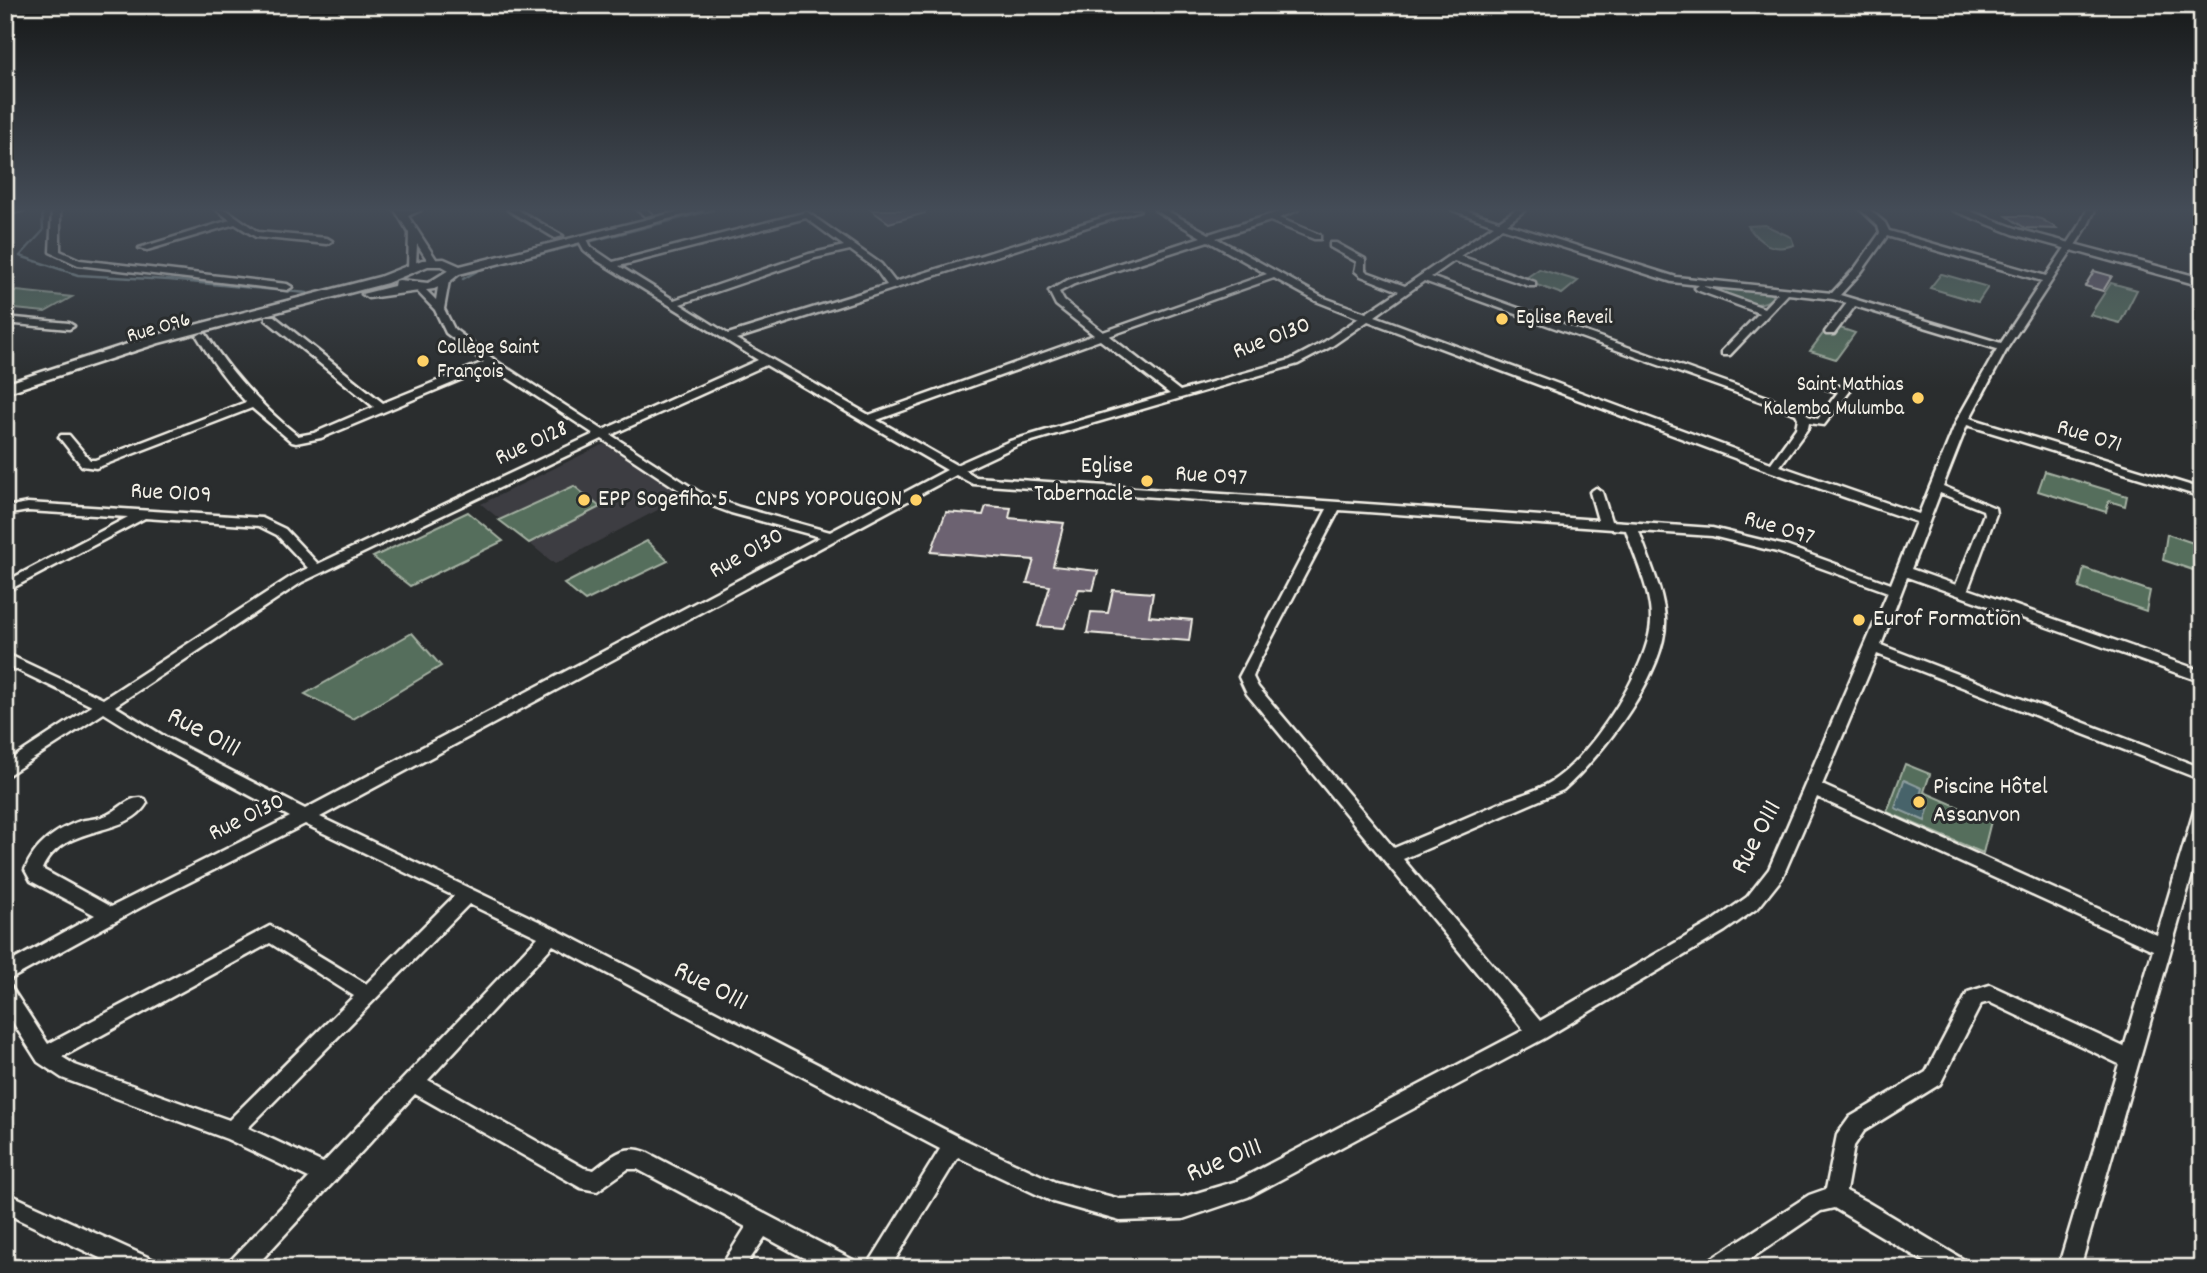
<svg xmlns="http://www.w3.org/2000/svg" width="2207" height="1273" font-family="Dekko,sans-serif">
	<rect width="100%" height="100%" fill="#2a2d2e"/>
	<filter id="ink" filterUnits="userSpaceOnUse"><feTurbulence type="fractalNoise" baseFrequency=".0143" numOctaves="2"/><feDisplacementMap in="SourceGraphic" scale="14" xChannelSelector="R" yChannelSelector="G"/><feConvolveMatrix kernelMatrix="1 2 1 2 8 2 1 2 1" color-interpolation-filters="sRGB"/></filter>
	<g filter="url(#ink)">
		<path fill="#3e3d42" d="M604,444L686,495L555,564L481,504Z"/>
		<path fill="#556e5b" stroke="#a4b0a2" stroke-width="2" d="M1765,225L1791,237L1794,245C1773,252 1760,244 1748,226Z
			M1539,269L1578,281L1562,294L1523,280Z
			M1941,274H1942L1988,287L1978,302L1930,288Z
			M2111,283L2137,290L2120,323L2090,315Z
			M1725,287L1768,292L1774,297C1758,310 1741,302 1723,295L1720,289Z
			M17,291L72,297L45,312L5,308V298Z
			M1837,327L1855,333L1836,359L1810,351L1825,331L1832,333Z
			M2045,471L2127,496L2125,506L2109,501L2106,512L2038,491Z
			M574,486L600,507L529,543L499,520Z
			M468,512L503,541L410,586L373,557Z
			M2167,534L2202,546V573L2163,560Z
			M647,541L668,561L585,601L564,584Z
			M2084,568L2150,591L2146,611L2079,588Z
			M412,633L441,666L353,719L305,694Z
			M1905,764L1930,774L1924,792L1991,821L1983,853L1887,812Z"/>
		<path fill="#47636b" stroke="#8c9c9d" stroke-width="2" d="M1904,780L1922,788L1919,801L1929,806L1925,821L1895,808Z"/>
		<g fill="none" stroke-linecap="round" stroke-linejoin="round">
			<path stroke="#8c9c9d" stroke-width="2.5" d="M42,210L43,231L20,256L78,275L169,280L307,293
				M463,279L479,270L713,210"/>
		</g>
		<path fill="#6c6271" stroke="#f4f1e8" stroke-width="2" d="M871,210H925V213L889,223Z
			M2007,216H2028L2041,219L2058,229L2025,228Z
			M2094,271L2112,276L2103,291L2085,286Z
			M986,506L1011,508L1009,518L1064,523L1053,566L1098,571L1093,590L1079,589L1064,628L1038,626L1050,586L1027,583L1034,560L931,552L946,512L983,515Z
			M1113,590L1153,593L1149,616L1192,620L1189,641L1087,633L1091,612L1108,613Z"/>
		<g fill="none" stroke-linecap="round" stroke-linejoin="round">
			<defs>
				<path id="minor" d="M5,210H24L5,215Z
					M52,210H60V251L80,260L287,284L292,287L287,290L78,265L50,252Z
					M217,210H227L258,232L327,238L332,241L327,244L256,237L235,224L147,250L139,248L230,220Z
					M395,210H421L408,216L438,262L436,264H430L417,244L416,266L408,268L409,233Z
					M508,210H518L563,236L555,238Z
					M637,210H647L652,214L645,216Z
					M1127,210H1140L736,339L869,415L1094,335L1056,305L1049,291L1068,280L1201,237L1155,210H1166L1209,234L1285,210H1298L1279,218L1320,235V239H1314L1270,221L1216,238L1322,297L1366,313L1399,291L1361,276L1355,271L1357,262L1330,247V243H1336L1365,259V270L1367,272L1405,286L1494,225L1452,210H1465L1499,221L1515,210H1525L1507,224L1676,277L1832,293L1856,267L1880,233L1878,226L1861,210H1870L1885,223L1889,231L2046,276L2079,227L2087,210H2095L2087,227L2008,347L1970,418L2202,489V497L1967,425L1943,486L1995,508L1996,514L1968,589L2202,671V682L1907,577L1881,645L2202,768V780L1877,654L1822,785L2157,935L2194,811L2196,807L2202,805V840L2080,1268H2058L2119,1064L1989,1002L1981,1004L1940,1084L1864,1131L1854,1146L1846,1191L1867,1202L1964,1260L1967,1268H1935L1834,1208L1821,1211L1737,1268H1706L1709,1260L1809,1195L1826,1189L1837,1135L1850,1117L1926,1072L1968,992L1990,985L2124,1047L2153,950L1817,797L1782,878L1759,907L1725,931L1545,1038L1248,1197L1183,1219L1120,1221L1053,1202L958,1157L890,1268H866L940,1149L553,945L428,1080L584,1168L594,1170C611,1157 624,1143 646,1152L853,1260L856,1268H822L765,1237L744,1268H720L746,1227L637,1169H628L597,1191L581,1188L415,1094L254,1268H228L231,1260L309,1178L227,1139L62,1078L38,1062L5,1010V985L11,987L48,1044L270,926L366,984L454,896L305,824L152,901L5,982V965L95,915L31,881L25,870C34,846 56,829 80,821C89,819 98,819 107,815C119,810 131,794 145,799L147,803C126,839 63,822 42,869L111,907L290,817L157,746L104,713L5,777V763L92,706L5,664V653L103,699L292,576L308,568L277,535L259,526L145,518L5,592V582L128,517L28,511L5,515V507L28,503L262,518L285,529L318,564L594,434L491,367L321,438L296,443L292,442L252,408L96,468L82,466L59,437L61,435H69L90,460H95L246,402C227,382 211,360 197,336L202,333L206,334C231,374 261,406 298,436L314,433L374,407L266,320V316H274L383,403L484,362L446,333L435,310L413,287L421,285L436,300L439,281L444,278L449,281L444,309L454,329L496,361L603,430L758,360L598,261L584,250L578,239L580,237H586L591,247L613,262L807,212L881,264L895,282ZM806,218L844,246L809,254L674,300L619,266ZM1502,228L1672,282L1699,285L1695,288L1697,290L1759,313L1722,351V355H1730L1788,294L1833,299L1847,303L1825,332L1826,334H1834L1855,306L1997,349L1957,420L1919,514L1780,466L1808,428L1809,423L1824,425L1850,391L1849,389L1821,381L1817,382V386L1838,392L1818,419L1808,416L1804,410L1431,277L1454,261L1529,286H1535V282L1460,256ZM1887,236L2042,281L2001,343L1840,295L1862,271ZM1208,241L1267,274L1103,332L1064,301L1059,292L1074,284ZM850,250L875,268L887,285L728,334L680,304L815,258ZM1274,278L1316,301L1359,318L1324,342L1290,360L1180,391L1109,336ZM1424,281L1796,414L1798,418L1796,428L1771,463L1375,316ZM1702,286L1778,293L1764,308ZM1368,321L1769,471L1916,522L1891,584L1786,546L1712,528L1611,521L1602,492L1596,488L1590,492L1598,520L976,477L965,470L1018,445L1298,364L1332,346ZM1100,340L1170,394L1010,441L956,465L877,420ZM766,365L947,470L830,532L739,507L699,492L611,435ZM602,439L691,498L731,513L820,537L305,809L167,738L115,706L302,582ZM956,475L973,484L1327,509L1239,677L1247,694L1524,1030L1237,1181L1183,1197L1120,1199L1055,1182L961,1138L557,930L320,817ZM1940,493L1983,510L1984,514L1956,585L1911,569ZM1339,510L1626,530C1635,559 1652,592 1651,622C1649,667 1590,758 1551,782C1537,791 1518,796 1502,802C1466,818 1430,833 1394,848L1258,687L1253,677L1258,664ZM1639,531L1712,536L1777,552L1888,592L1769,869L1747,897L1713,921L1540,1021L1403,859L1563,790C1601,757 1668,671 1665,618C1663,589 1648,559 1639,531ZM469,904L538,937L323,1163L248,1128ZM270,943L354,996L229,1120L75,1065L62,1057Z
					M5,317L69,323L74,326L69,329L5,323Z
					M5,1192L154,1260L157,1268H121L5,1213Z"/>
				<path id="major" d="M684,210H702L459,274L448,283L434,289L368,298L362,294L394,286L395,281L399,280L428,283L449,270L442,266H428L387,283L159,343L5,393V384L149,337L379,277L422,260L444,259L460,266Z
					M1952,210H1967L2021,230L2202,278V286L2013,234Z"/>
			</defs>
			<use href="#minor" stroke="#f4f1e8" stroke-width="5"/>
			<use href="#major" stroke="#f4f1e8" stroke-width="5"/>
			<use href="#minor" fill="#2a2d2e" fill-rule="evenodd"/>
			<use href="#major" fill="#2a2d2e" fill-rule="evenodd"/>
		</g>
	</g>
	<linearGradient id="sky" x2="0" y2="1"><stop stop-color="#171919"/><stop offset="0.54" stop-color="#444c57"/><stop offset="1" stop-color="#444c57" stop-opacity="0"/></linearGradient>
	<rect width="2207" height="388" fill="url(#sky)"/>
	<g fill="#ffd166" stroke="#2a2d2e" stroke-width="2.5">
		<circle cx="1502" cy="319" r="7"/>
		<circle cx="423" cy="361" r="7"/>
		<circle cx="1918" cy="398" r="7"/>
		<circle cx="1147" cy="481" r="7"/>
		<circle cx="584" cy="500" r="7"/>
		<circle cx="916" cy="500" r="7"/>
		<circle cx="1859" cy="620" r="7"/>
		<circle cx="1919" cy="802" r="7"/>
	</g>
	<g text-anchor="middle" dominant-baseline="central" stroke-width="6" stroke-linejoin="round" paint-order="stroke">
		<g font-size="21" fill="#f4f1e8" stroke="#2a2d2e" text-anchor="start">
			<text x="1516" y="319">Eglise Reveil</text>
			<text x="437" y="349">Collège Saint<tspan x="437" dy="24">François</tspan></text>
			<text x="1904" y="386" text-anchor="end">Saint Mathias<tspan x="1904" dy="24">Kalemba Mulumba</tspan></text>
		</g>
		<g font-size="21" fill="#f4f1e8" stroke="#2a2d2e">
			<text transform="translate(159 329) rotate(-16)">Rue O96</text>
		</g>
		<g font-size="24" fill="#f4f1e8" stroke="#2a2d2e">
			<text transform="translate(1272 339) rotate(-21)">Rue O130</text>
			<text transform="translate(2089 437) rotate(17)">Rue O71</text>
			<text transform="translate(532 444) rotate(-25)">Rue O128</text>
			<text transform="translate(1211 477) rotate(4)">Rue O97</text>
			<text transform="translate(171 494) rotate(3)">Rue O109</text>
			<text transform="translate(1779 529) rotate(17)">Rue O97</text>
			<text transform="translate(747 554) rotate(-29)">Rue O130</text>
			<text transform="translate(247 818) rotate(-26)">Rue O130</text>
		</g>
		<g font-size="24" fill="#f4f1e8" stroke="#2a2d2e" text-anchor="start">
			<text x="1133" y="467" text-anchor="end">Eglise<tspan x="1133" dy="28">Tabernacle</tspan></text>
			<text x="598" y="500">EPP Sogefiha 5</text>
			<text x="902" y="500" text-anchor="end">CNPS YOPOUGON</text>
			<text x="1873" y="620">Eurof Formation</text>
			<text x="1933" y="788">Piscine Hôtel<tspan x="1933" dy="28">Assanvon</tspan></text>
		</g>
		<g font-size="28" fill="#f4f1e8" stroke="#2a2d2e">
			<text transform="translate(203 734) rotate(28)">Rue O111</text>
			<text transform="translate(1758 838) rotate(-62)">Rue O111</text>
			<text transform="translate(710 988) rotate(27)">Rue O111</text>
			<text transform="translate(1225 1162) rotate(-22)">Rue O111</text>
		</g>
	</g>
	<rect width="2207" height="1273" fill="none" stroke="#2a2d2e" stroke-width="28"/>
	<rect x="14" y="14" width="2179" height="1245" fill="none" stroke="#f4f1e8" stroke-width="2.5" filter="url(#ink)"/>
</svg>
